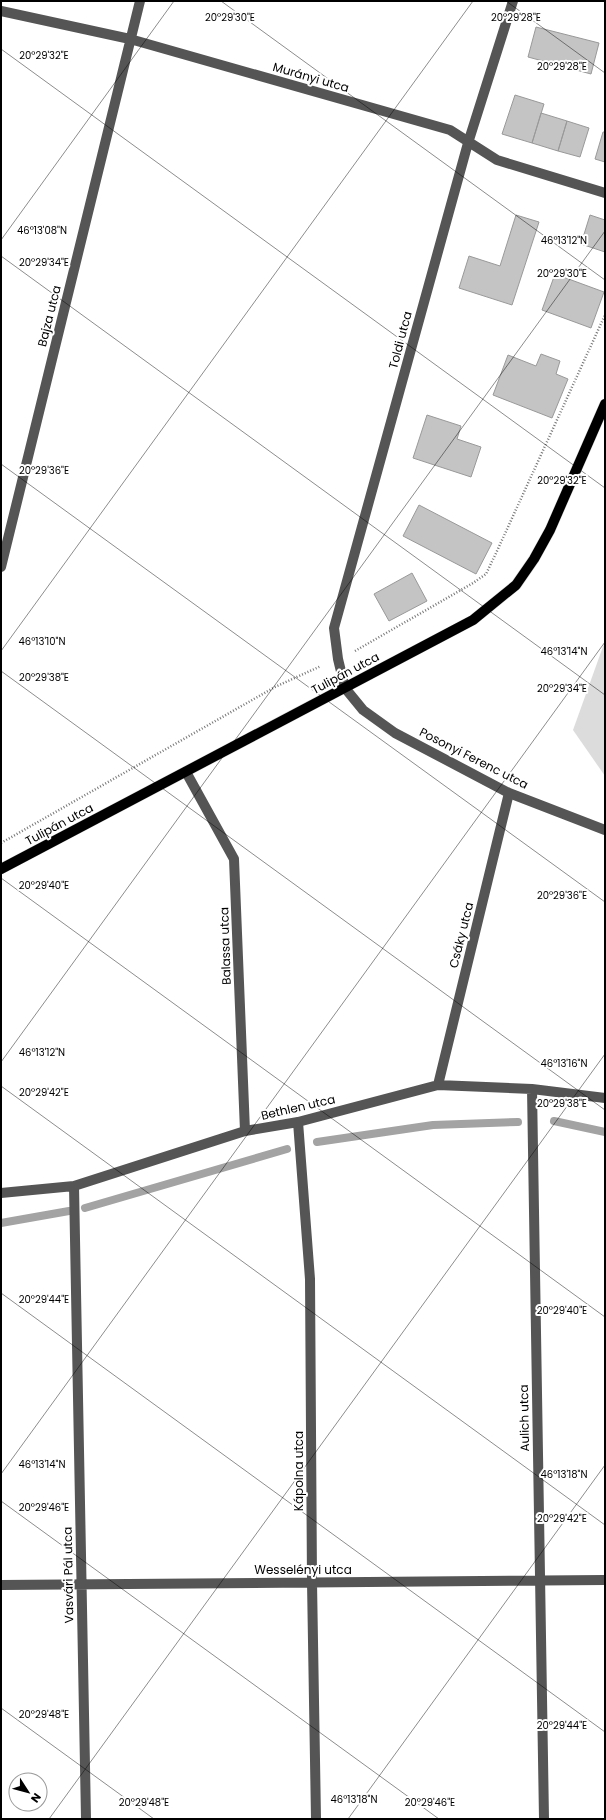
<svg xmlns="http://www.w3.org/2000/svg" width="606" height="1820" font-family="Poppins,sans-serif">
	<rect width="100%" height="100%" fill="#fff"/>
	<path fill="#dcdcdc" d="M605,641V776L573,730Z"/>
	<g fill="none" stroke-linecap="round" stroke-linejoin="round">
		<path stroke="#a3a3a3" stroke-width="8" d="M554,1121L605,1132
			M317,1142L433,1125L518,1122
			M85,1208L287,1149
			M1,1223L69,1211"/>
	</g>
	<path fill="#c4c4c4" stroke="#999" d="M536,27L599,43L591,74L528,57Z
		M515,95L544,104L532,143L502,134Z
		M541,113L567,121L558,151L532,143Z
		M567,121L589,128L580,157L558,151Z
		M603,132H605V162L595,159Z
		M516,215L539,222L512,305L459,288L469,256L500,266Z
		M590,215L605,220V252L581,244Z
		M555,274L604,292L591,328L542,310Z
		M541,354L560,361L556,374L568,379L552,418L493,395L508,355L536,366Z
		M427,415L461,426L457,439L481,447L471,477L413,458Z
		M419,505L492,543L476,574L403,536Z
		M412,573L427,601L389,621L374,594Z"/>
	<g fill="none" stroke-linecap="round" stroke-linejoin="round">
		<defs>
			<path id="major" d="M1,869L473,620L516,585L534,559L550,530L605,404"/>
		</defs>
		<use href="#major" stroke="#dbdbdb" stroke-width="11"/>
		<path stroke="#777" stroke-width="2.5" stroke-dasharray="1 2" stroke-linecap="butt" d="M355,651L473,583L486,574L497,551L605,315
			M1,843L275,687L321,666"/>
		<path stroke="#555" stroke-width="10" d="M513,1L468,143L334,628L338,659L345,688L363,710L395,733L509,793L605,830
			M1,11L130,39L450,130L497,160L605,193
			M1,567L140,1
			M186,772L234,859L245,1131
			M438,1085L509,793
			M532,1089L544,1819
			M298,1122L310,1279L312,1582L316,1819
			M74,1186L86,1819
			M1,1193L74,1186L245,1131L298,1122L438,1085L532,1089L605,1098
			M1,1585L605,1580"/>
		<use href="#major" stroke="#000" stroke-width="10"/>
	</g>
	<path fill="none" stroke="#000" stroke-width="1" stroke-opacity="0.45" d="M221,1L605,280M506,1L605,73M1,49L605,488M1,240L174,1M1,256L605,695M1,464L605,902M1,651L473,1M1,671L605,1110M1,878L605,1317M1,1062L605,231M1,1086L605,1525M1,1293L605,1732M1,1474L605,642M1,1501L439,1819M1,1708L154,1819M49,1819L605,1054M348,1819L605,1465"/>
	<g text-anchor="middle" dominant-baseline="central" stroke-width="4" stroke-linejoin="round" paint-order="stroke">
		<g font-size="12" fill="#000" stroke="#fff">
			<text transform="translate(311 77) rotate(16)">Murányi utca</text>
			<text transform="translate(49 316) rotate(-76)">Bajza utca</text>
			<text transform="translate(400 340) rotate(-75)">Toldi utca</text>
			<text transform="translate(345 673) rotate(-28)">Tulipán utca</text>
			<text transform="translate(474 758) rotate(27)">Posonyi Ferenc utca</text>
			<text transform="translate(59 824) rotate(-28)">Tulipán utca</text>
			<text transform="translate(461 935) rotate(-76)">Csáky utca</text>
			<text transform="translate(225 946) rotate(-92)">Balassa utca</text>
			<text transform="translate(298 1107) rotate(-13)">Bethlen utca</text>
			<text transform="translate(524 1418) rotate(-91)">Aulich utca</text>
			<text transform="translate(298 1471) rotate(-90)">Kápolna utca</text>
			<text x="303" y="1569">Wesselényi utca</text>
			<text transform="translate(68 1575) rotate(-91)">Vasvári Pál utca</text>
		</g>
	</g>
	<g font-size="10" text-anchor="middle" fill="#000" stroke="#fff" stroke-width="4" stroke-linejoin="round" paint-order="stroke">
		<text x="230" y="21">20°29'30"E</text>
		<text x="516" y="21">20°29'28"E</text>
		<text x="44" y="59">20°29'32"E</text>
		<text x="562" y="70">20°29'28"E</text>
		<text x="42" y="234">46°13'08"N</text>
		<text x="564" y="244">46°13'12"N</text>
		<text x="44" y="266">20°29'34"E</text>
		<text x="562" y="277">20°29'30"E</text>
		<text x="44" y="474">20°29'36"E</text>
		<text x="562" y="484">20°29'32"E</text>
		<text x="42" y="645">46°13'10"N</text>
		<text x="564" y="655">46°13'14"N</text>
		<text x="44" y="681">20°29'38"E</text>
		<text x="562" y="692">20°29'34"E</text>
		<text x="44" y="889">20°29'40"E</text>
		<text x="562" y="899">20°29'36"E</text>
		<text x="42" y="1056">46°13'12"N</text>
		<text x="564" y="1067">46°13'16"N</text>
		<text x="44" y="1096">20°29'42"E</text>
		<text x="562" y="1107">20°29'38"E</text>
		<text x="44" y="1303">20°29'44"E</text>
		<text x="562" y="1314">20°29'40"E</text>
		<text x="42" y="1468">46°13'14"N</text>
		<text x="564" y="1478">46°13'18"N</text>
		<text x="44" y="1511">20°29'46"E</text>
		<text x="562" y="1522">20°29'42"E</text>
		<text x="44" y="1718">20°29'48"E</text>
		<text x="562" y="1729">20°29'44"E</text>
		<text x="354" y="1803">46°13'18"N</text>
		<text x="144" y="1806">20°29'48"E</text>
		<text x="430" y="1806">20°29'46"E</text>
	</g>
	<rect width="606" height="1820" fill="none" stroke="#000000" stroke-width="4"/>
	<g transform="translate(28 1792) rotate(126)"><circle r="19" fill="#ffffff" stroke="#999999"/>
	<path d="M0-3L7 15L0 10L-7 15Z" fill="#000000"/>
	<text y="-6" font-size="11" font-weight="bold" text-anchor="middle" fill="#000000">N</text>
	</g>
</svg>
